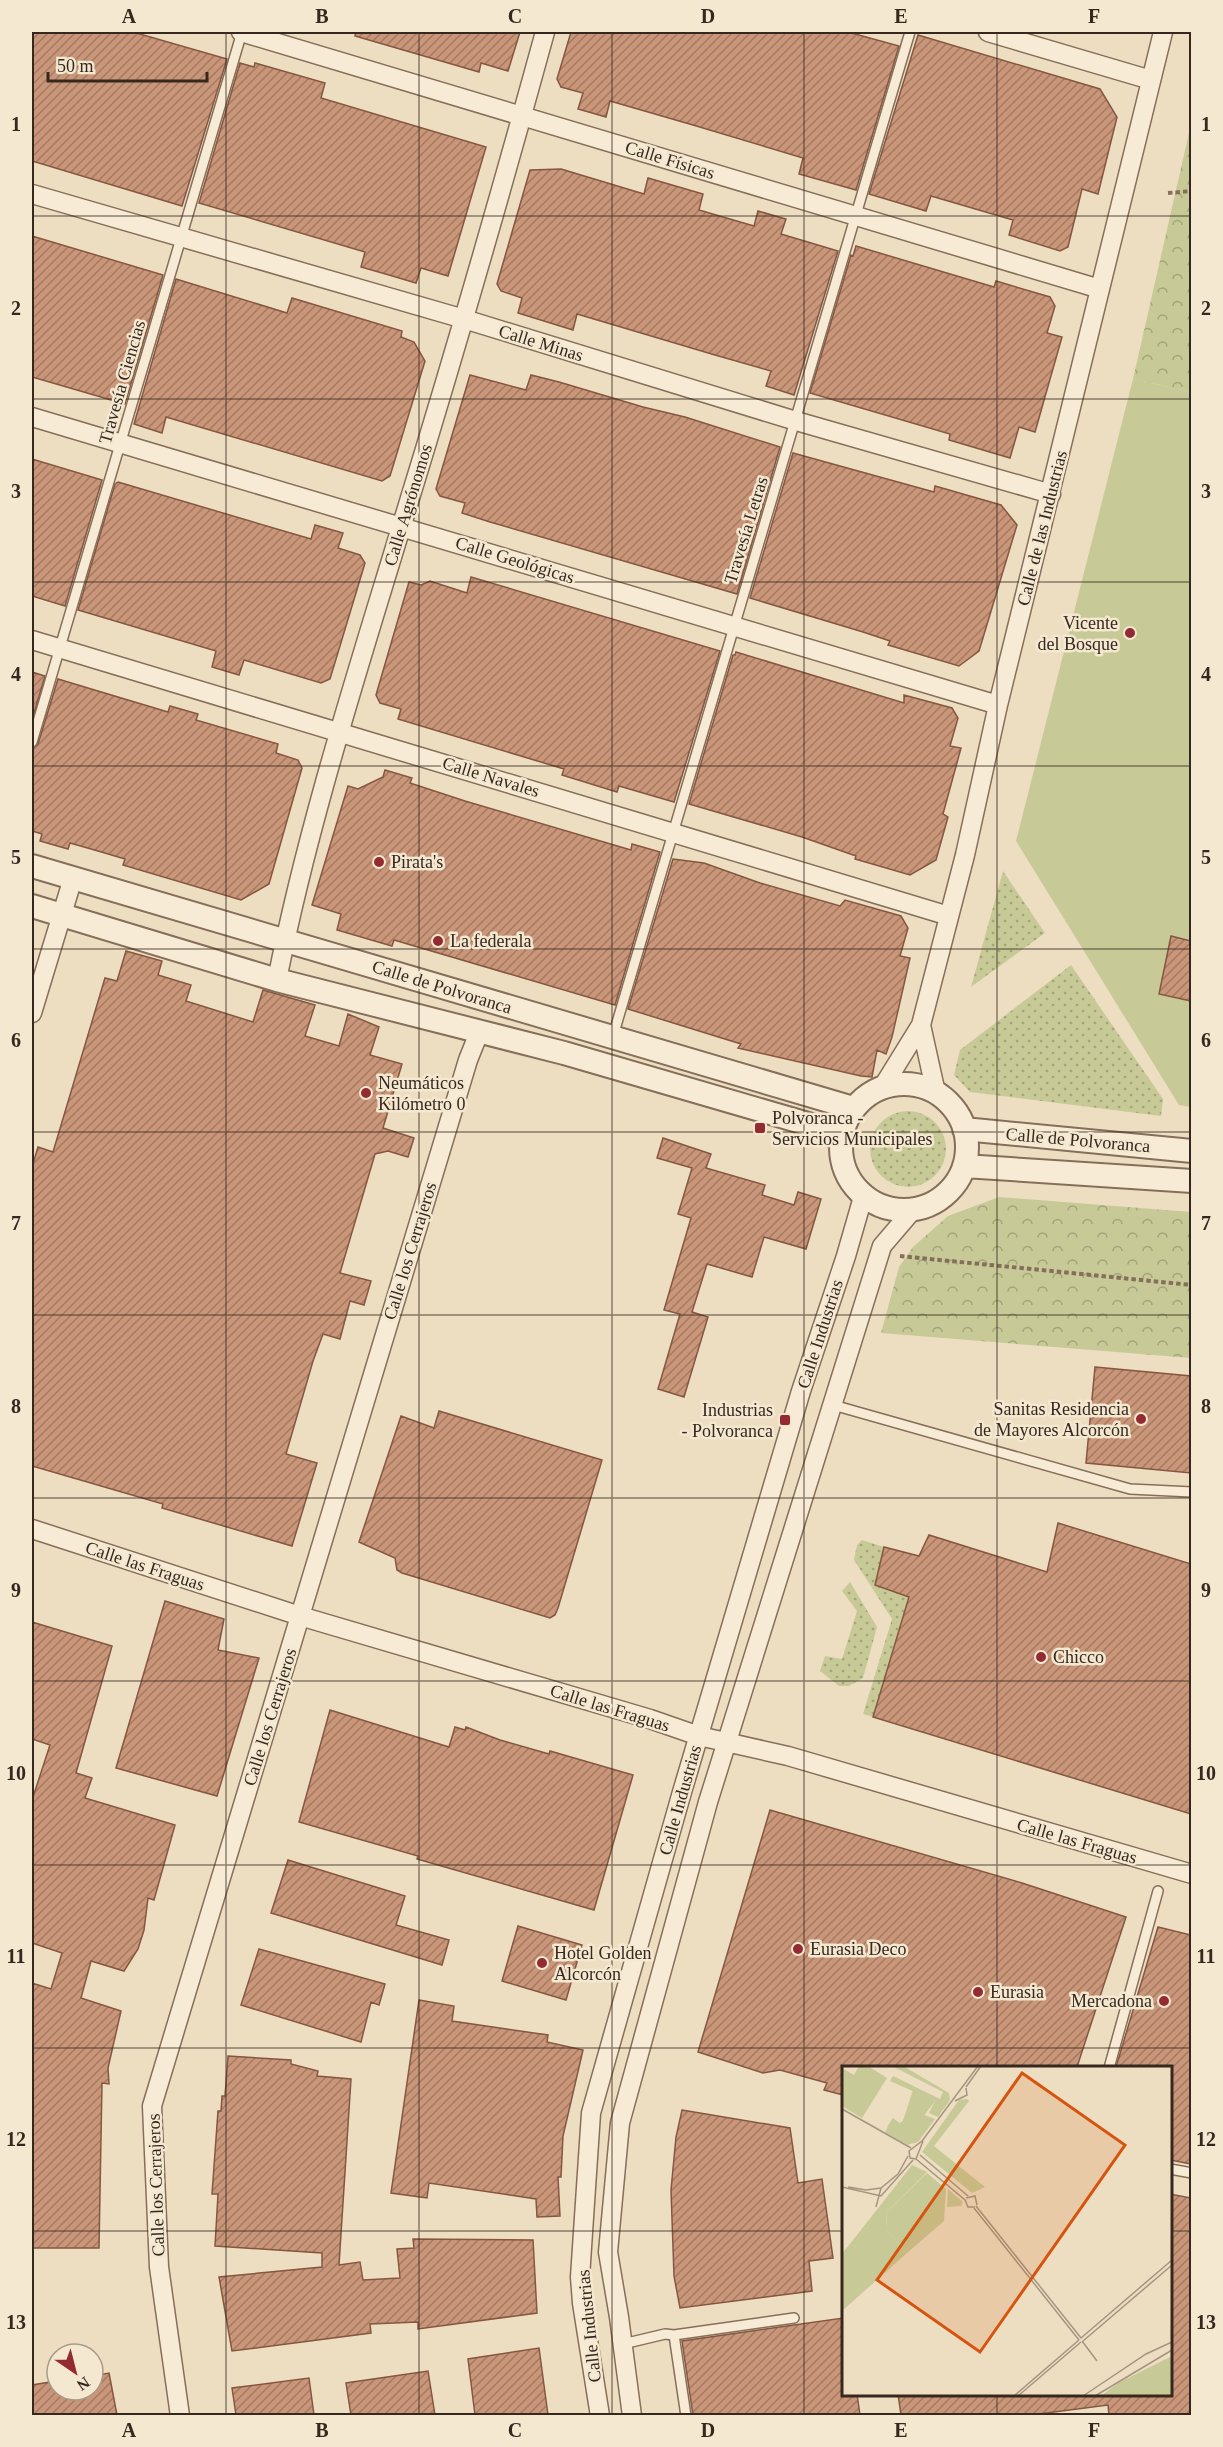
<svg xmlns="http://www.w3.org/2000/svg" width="1223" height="2447" font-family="'Times New Roman',serif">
	<defs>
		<pattern id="grass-dots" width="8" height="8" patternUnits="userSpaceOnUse" patternTransform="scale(1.5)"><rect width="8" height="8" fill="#c7ca96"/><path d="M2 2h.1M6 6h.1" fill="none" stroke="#a2a47a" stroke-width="1.8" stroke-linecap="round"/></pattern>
		<pattern id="park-crowns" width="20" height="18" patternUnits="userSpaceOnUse" patternTransform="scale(1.5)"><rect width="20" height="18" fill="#c7ca96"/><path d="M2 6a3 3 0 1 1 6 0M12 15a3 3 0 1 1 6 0" fill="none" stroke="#a2a47a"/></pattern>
		<pattern id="building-hatch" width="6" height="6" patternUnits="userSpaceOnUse" patternTransform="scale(1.5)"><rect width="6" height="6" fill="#ca9679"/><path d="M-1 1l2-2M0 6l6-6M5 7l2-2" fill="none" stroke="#a57a63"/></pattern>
	</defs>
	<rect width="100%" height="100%" fill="#eddec2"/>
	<path fill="url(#grass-dots)" d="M1003,871L1045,933L971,987Z
		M1071,965L1163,1099L1161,1116L970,1092L954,1075L960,1050Z
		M870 1149a38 38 0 1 1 76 0a38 38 0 1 1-76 0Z
		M862,1540L884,1547L875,1585L909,1597L873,1717L863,1714L892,1619L854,1560L857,1545Z
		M850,1582L877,1627L863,1678L849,1686H839L820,1671L825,1656L842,1659L857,1611L842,1591Z"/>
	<path fill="url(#park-crowns)" d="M1191,124V392L1133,379Z
		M999,1197L1191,1212V1358L881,1333L899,1267L913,1247L948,1216Z"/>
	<path fill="#c7ca96" d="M1133,379L1191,392V1107L1179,1105L1016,841Z"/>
	<path fill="url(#building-hatch)" stroke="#855740" stroke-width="1.5" d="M32,32H133L227,59L182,206L32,161Z
		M356,32H520L508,71L481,63L479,72L355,36Z
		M571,32H848L899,46L856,190L799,174L803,158L693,125L610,101L606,117L578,109L583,93L561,87L557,79Z
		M918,35L1100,89L1117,117L1098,194L1082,189L1068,247L1060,251L1009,235L1013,220L931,196L926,211L869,194Z
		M240,63L254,67L255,63L325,83L321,98L486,147L448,276L421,268L416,283L389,275L361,267L365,252L199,203Z
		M561,169L644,194L648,178L703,194L699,210L754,226L758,211L786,219L781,234L838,251L794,395L766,386L771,371L715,355L577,314L573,330L518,313L522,298L501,291L497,284L530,170Z
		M32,236L163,275L125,404L32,377Z
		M856,246L994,287L996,281L1050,297L1055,306L1047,333L1062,337L1035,432L1019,427L1010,458L949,440L950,434L810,393L851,255L853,256Z
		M176,279L287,313L292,298L402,331L401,337L414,342L425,361L390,476L382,481L166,417L162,433L134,424Z
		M470,375L526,390L531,375L559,382L643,407L685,417L780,447L737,594L490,522L462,513L465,503L440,496L436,489Z
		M793,453L934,492L935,486L1001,505L1017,525L979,651L959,666L888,645L890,641L863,632L750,598Z
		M32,459L102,480L65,606L32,596Z
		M118,482L311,539L315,525L343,533L338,548L360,555L365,563L330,679L321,683L244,660L239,675L212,667L216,651L78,610L115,484Z
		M471,577L720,651L674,802L619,786L617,792L562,775L564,769L398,719L401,709L380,703L376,695L409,582L421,585L430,581L467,593Z
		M736,652L904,703V695L952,708L958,718L950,746L961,748L943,814L948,817L936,860L910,875L855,859L856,856L802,837L689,804L733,655H735Z
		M32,672L45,676L32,720Z
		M58,679L168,712L170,706L198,714L196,720L278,744L276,753L298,760L302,768L269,884L241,900L123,865L125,859L98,851L70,843L68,849L40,841L42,834L32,831V749L38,744Z
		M385,770L412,778L410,783L465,801L631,850L632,844L660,852L615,1005L394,940L392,946L337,930L341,914L312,905L348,786L358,789L383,777Z
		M673,859L704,863L760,883L840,906L845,900L901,916L908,928L900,956L910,958L892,1037L886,1054L877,1050L872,1077L861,1076L738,1048L741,1044L628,1009Z
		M1171,936L1191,941V1001L1159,994Z
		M126,951L162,961L158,975L191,985L186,1001L253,1022L263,990L315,1005L305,1036L339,1046L348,1014L379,1027L370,1055L402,1064L383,1128L414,1138L408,1157L388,1151L375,1154L340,1273L371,1281L364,1305L350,1301L340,1339L323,1334L313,1361L286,1454L317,1463L292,1546L162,1508L163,1504L32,1466V1167L38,1147L53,1152L105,978L117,981Z
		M663,1138L711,1154L706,1168L765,1185L762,1195L794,1205L798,1192L821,1199L806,1249L764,1237L752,1277L707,1264L692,1312L708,1317L684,1397L658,1389L680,1314L664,1310L691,1218L678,1214L692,1168L657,1158Z
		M1095,1367L1191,1376V1473L1086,1463Z
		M439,1411L602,1460L558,1608L555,1615L550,1618L402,1573L397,1570L395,1558L359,1542L401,1416L434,1428Z
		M1058,1523L1191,1564V1814L873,1717L909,1597L875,1585L884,1547L919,1556L929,1535L1047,1572Z
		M165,1601L224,1619L218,1650L259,1658L217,1796L116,1768Z
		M32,1622L112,1646L76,1773L92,1778L85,1798L175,1825L154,1900L148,1898L144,1930L138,1949L124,1971L91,1961L81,1998L121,2011L108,2068L109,2084L102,2083L99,2248H32V1983L51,1989L62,1953L32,1943V1800L50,1745L32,1739Z
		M330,1710L449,1747L455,1727L465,1730L466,1727L500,1740L549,1754L550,1751L633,1775L594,1910L417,1859L418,1856L299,1822Z
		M770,1810L1022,1883L1126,1917L1077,2067H843V2095L824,2090L827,2083L780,2070L763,2073L698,2052Z
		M288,1860L405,1896L396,1925L449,1940L442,1965L271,1913Z
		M518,1926L582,1945L566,2000L502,1981Z
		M1158,1927L1191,1935V2164L1170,2160V2067H1116Z
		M259,1949L385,1984L379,2005L371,2002L361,2042L241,2005Z
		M419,2000L454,2006L452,2021L548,2035L547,2042L583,2050L563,2136L561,2177H558L560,2216L537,2217L536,2199L429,2183L427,2198L391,2193Z
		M228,2056L291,2060V2064L318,2071L317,2076L351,2079L339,2265L360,2262L363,2280L400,2278L397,2249L414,2248L413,2239L533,2240L537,2313L418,2329V2322L370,2324L371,2333L232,2351L219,2277L322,2267V2253L215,2246L218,2194H212L218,2111H221L222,2096H225Z
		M682,2110L790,2128L798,2183L822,2179L833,2258L809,2261L812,2291L680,2308L674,2276L671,2190L676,2137Z
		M1170,2194L1191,2198V2415H1109L1108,2405L1031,2415H901L898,2394H1170Z
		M843,2318V2394H857L860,2415H693L682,2341Z
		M539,2348L548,2415H475L468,2359Z
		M428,2371L435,2415H351L346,2383Z
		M109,2373L117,2415H32V2385L57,2381V2390H95L93,2376Z
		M309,2378L314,2415H236L232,2388Z"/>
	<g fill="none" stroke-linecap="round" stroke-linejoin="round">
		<defs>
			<path id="service" d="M32,742L242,32
				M613,1036L910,32
				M833,1405L1130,1489L1192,1492
				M1109,2068L1158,1891
				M1170,2169L1192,2173
				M674,2335L794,2318
				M623,2344L665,2334L674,2335L686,2416"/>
			<path id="minor" d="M241,32L1100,289
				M988,32L1151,80
				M32,194L464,319L796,421L1051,494
				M32,417L998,705
				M32,640L949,916
				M277,980C308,824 357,673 403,521C453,359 500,196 545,32
				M32,1013L73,878
				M921,1025L936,1093
				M882,1088L921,1025L965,855L998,705L1163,32
				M32,1529L300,1616L650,1719L699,1736L788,1756L1192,1874
				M180,2416L159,2267L152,2106L468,1060L480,1030
				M600,2416L582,2303L580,2277L591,2113L682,1792L801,1391L846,1256L863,1197
				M632,2416L619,2317L608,2252L620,2123L708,1802L882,1246L912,1211"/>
			<path id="tertiary" d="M32,866L853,1108
				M32,906L277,980L564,1053L815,1126L842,1141
				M841 1147a63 63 0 1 1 126 0a63 63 0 1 1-126 0Z
				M964,1129L1192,1151
				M964,1166L1192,1181"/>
		</defs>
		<use href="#service" stroke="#866f5a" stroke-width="12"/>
		<use href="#minor" stroke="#866f5a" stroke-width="21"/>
		<use href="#tertiary" stroke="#866f5a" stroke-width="26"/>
		<path stroke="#866f5a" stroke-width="4" stroke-dasharray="4.5 3" stroke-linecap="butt" d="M1168,193L1192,191
			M900,1256L1192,1285"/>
		<use href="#service" stroke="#f8ebd5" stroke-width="9"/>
		<use href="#minor" stroke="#f8ebd5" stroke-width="18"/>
		<use href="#tertiary" stroke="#f8ebd5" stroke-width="22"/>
	</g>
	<path fill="none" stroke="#36281e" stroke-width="1.5" stroke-opacity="0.55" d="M226,32V2416M419,32V2416M612,32V2416M804,32V2416M997,32V2068M32,216H1192M32,399H1192M32,582H1192M32,766H1192M32,949H1192M32,1132H1192M32,1315H1192M32,1498H1192M32,1681H1192M32,1865H1192M32,2048H1192M32,2231H844M1170,2231H1192M997,2394V2416"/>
	<g fill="#942b32" stroke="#f4e8d1" stroke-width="2">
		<circle cx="1130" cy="633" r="6"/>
		<circle cx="379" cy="862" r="6"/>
		<circle cx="438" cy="941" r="6"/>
		<circle cx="366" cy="1093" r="6"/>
		<rect x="754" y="1122" width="12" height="12" rx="3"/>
		<circle cx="1141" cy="1419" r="6"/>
		<rect x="779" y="1414" width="12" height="12" rx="3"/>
		<circle cx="1041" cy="1657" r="6"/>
		<circle cx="798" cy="1949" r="6"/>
		<circle cx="542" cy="1963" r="6"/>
		<circle cx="978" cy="1992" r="6"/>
		<circle cx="1164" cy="2001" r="6"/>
	</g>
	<g text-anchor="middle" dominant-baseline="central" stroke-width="5" stroke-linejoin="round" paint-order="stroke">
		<g font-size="18" fill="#36281e" stroke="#f4e8d1">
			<text transform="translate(670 160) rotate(17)">Calle Físicas</text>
			<text transform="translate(541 343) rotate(17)">Calle Minas</text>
			<text transform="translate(122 382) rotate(-74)">Travesía Ciencias</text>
			<text transform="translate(408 505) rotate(-73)">Calle Agrónomos</text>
			<text transform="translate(1042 528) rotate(-76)">Calle de las Industrias</text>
			<text transform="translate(746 530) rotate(-73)">Travesía Letras</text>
			<text transform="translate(515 560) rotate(17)">Calle Geológicas</text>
			<text transform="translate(491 777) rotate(17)">Calle Navales</text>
			<text transform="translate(442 987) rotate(17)">Calle de Polvoranca</text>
			<text transform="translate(1078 1140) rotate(5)">Calle de Polvoranca</text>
			<text transform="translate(410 1251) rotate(-73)">Calle los Cerrajeros</text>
			<text transform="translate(820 1334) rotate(-72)">Calle Industrias</text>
			<text transform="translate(145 1566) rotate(18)">Calle las Fraguas</text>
			<text transform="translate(610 1708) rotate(17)">Calle las Fraguas</text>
			<text transform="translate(270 1717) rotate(-73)">Calle los Cerrajeros</text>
			<text transform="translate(680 1800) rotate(-74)">Calle Industrias</text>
			<text transform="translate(1077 1841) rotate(16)">Calle las Fraguas</text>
			<text transform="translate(156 2185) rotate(-92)">Calle los Cerrajeros</text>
			<text transform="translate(589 2326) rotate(-96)">Calle Industrias</text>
		</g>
		<g font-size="18" fill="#36281e" stroke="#f4e8d1" text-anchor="start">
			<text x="1118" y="623" text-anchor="end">Vicente<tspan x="1118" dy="21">del Bosque</tspan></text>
			<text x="391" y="862">Pirata's</text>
			<text x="450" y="941">La federala</text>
			<text x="378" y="1083">Neumáticos<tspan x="378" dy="21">Kilómetro 0</tspan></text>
			<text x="772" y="1118">Polvoranca -<tspan x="772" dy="21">Servicios Municipales</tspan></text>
			<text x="1129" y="1409" text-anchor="end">Sanitas Residencia<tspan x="1129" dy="21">de Mayores Alcorcón</tspan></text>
			<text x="773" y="1410" text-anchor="end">Industrias<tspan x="773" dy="21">- Polvoranca</tspan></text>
			<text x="1053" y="1657">Chicco</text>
			<text x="810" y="1949">Eurasia Deco</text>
			<text x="554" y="1953">Hotel Golden<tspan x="554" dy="21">Alcorcón</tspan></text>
			<text x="990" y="1992">Eurasia</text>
			<text x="1152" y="2001" text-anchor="end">Mercadona</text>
		</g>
	</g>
	<g transform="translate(842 2066)">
		<rect width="330" height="330" fill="#eddec2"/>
		<path d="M106,123L121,136L119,140L105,141ZM330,290V330H259L276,317Z" fill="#c7ca96"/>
		<path d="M50,0H61L107,27L108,34L96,51L87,47L93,35L48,15L51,10L98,33L101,26ZM125,33L127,35L92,80L143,121L130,127L80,86L117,34ZM67,43L93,53L76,76L65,79L45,61L51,52L59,58ZM70,99L85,106L45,146L44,164L65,187L0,245V188Z" fill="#c7ca96"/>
		<path d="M17,0H26L45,12L20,52L43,66L51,52L55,58L61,55L71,24L93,35L61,77L0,40V2L12,9ZM85,107L104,123L102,155L65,187L44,164L45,146Z" fill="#c7ca96"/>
		<path fill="none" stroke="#a49580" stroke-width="1.5" d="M124,21L139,0M113,35L125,29L124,22M0,43L69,82M78,89L126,130M74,93L68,92L67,85L80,75L136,0M74,93L81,75M74,93L123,134L126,141H133M0,121L39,130L71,94M6,121L24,124L39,122L56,108L66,90M124,132L133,130L135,139M134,140L239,272L330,194M34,141L39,122M132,142L237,274M240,275L255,295M241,275L330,199M172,330L237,274M176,330L239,276M241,330L304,288L330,276M253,330L330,284"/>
		<path fill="#d6540e" fill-opacity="0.15" stroke="#d6540e" stroke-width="3" d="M180,7L283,79L138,286L35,214Z"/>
		<rect width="330" height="330" fill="none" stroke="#36281e" stroke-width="3"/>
	</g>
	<rect width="1223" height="2447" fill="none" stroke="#f4e8d1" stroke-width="66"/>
	<g transform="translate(75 2372) rotate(145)"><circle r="28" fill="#f4e8d1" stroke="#a89b89" stroke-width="1.5"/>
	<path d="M0-4.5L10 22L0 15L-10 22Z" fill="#942b32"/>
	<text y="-9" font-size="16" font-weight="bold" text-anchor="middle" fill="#36281e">N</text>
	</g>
	<path d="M48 72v9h159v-9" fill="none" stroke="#36281e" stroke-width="3"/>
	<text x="57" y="72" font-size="18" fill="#36281e" stroke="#f4e8d1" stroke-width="4.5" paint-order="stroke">50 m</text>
	<rect x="33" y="33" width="1157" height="2381" fill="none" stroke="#36281e" stroke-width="2"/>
	<g font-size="20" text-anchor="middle" font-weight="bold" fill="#36281e">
		<text x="129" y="23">A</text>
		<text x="322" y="23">B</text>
		<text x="515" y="23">C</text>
		<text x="708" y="23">D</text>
		<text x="901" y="23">E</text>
		<text x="1094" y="23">F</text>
		<text x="16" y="131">1</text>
		<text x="1206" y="131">1</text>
		<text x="16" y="315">2</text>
		<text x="1206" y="315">2</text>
		<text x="16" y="498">3</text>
		<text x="1206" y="498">3</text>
		<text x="16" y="681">4</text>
		<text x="1206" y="681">4</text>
		<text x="16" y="864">5</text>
		<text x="1206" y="864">5</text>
		<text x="16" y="1047">6</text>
		<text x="1206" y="1047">6</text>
		<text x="16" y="1230">7</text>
		<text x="1206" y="1230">7</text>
		<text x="16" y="1413">8</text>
		<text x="1206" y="1413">8</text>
		<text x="16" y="1597">9</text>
		<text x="1206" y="1597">9</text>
		<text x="16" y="1780">10</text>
		<text x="1206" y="1780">10</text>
		<text x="16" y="1963">11</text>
		<text x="1206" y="1963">11</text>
		<text x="16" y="2146">12</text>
		<text x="1206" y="2146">12</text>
		<text x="16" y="2329">13</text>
		<text x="1206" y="2329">13</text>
		<text x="129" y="2437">A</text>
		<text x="322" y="2437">B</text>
		<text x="515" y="2437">C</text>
		<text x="708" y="2437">D</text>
		<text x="901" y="2437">E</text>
		<text x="1094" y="2437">F</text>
	</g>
</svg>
